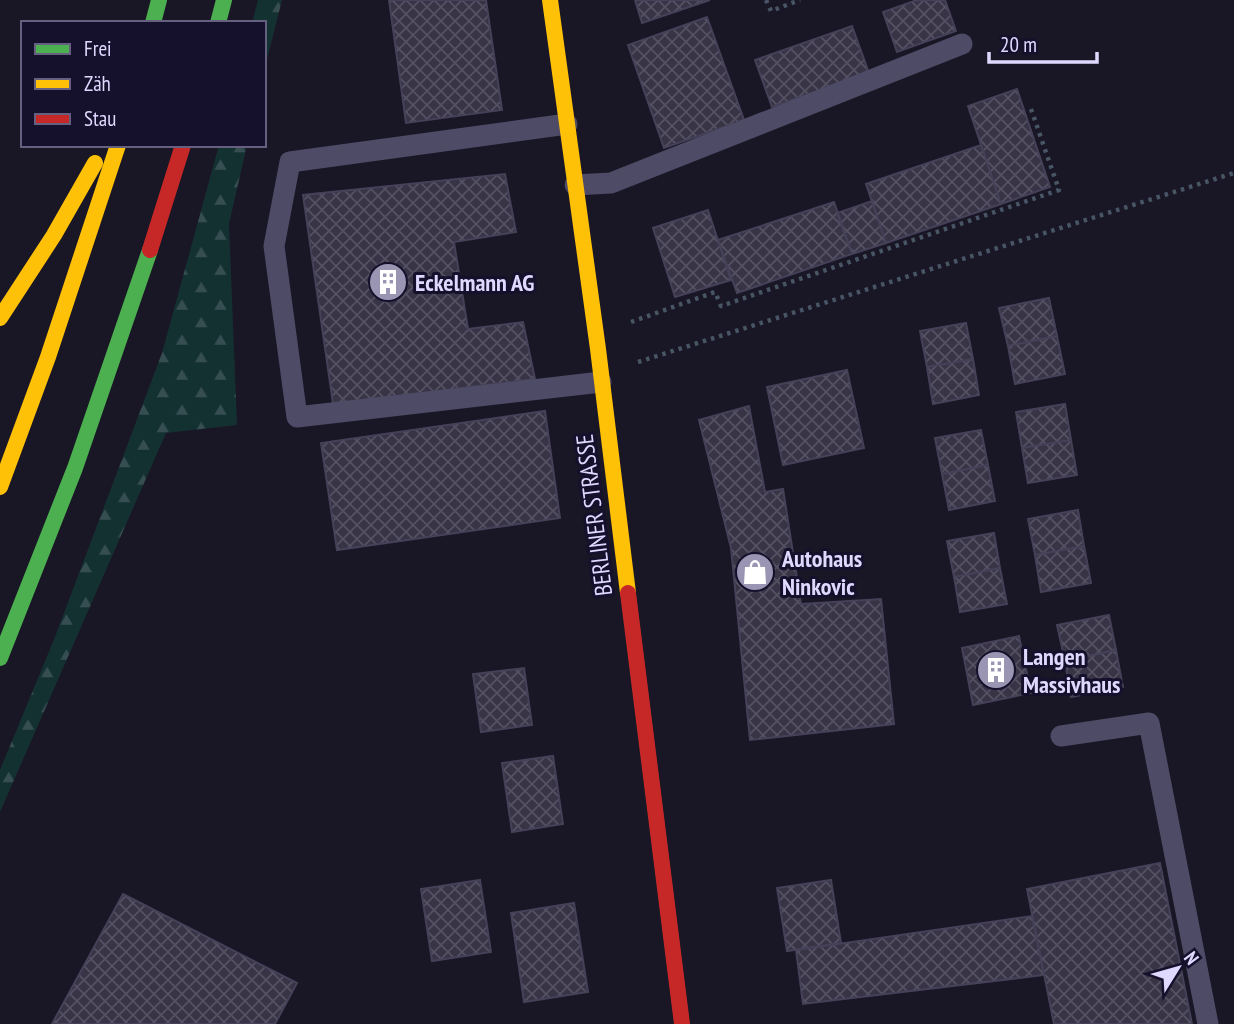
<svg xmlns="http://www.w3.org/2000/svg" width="1234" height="1024" font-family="'PT Sans Narrow',sans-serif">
	<defs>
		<pattern id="forest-firs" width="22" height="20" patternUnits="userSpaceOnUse" patternTransform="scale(1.75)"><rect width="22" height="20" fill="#143132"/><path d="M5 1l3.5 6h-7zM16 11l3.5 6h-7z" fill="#364e51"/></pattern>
		<pattern id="building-cross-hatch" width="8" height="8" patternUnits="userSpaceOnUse" patternTransform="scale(1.75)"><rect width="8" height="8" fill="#383446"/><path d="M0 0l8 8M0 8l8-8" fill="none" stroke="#545162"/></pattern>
	</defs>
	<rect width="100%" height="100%" fill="#191625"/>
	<path fill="url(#forest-firs)" d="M258,0H282L264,71V23H252Z
		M219,145H247L229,224L237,425L166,433L0,812V770L55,637L162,353Z"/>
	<path fill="url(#building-cross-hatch)" stroke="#454158" stroke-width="2" d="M389,0H486L502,110L406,123Z
		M635,0H710L642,23Z
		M917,0H945L956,31L897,52L883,12Z
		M707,17L744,120L664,148L628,45Z
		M852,26L869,73L772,107L755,60Z
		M1017,89L1050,187L1001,204L968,106Z
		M981,145L1001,204L886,243L866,184Z
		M505,174L516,232L454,242L468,329L523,322L535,379L333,404L303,195Z
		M872,201L886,243L852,254L837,213Z
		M834,202L852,254L737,293L718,240Z
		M708,210L731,280L675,297L653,228Z
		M1049,298L1057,336L1008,346L999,308Z
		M966,323L973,359L927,367L920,331Z
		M1057,336L1065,374L1015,384L1008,346Z
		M973,359L979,395L933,404L927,367Z
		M847,370L864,448L783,465L767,387Z
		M1065,404L1071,440L1022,448L1016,412Z
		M749,406L765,492L783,489L801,604L881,599L894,724L750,740L731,548L699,420Z
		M545,411L560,518L337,550L321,443Z
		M981,430L988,465L942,474L935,438Z
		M1071,440L1077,475L1028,483L1022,448Z
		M988,465L995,501L949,510L942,474Z
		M1078,510L1084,546L1035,555L1028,519Z
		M994,533L1000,568L954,577L947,541Z
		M1084,546L1091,583L1041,592L1035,555Z
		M1000,568L1007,604L960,612L954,577Z
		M1109,615L1116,650L1065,661L1057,625Z
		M1019,636L1031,693L973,705L962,648Z
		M1116,650L1123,687L1071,697L1065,661Z
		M524,668L532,725L481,732L473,674Z
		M553,756L563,824L512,832L502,763Z
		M1160,863L1192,1024H1054L1027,889Z
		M480,880L491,952L432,961L421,889Z
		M831,880L841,943L787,951L777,888Z
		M123,894L297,983L275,1024H52Z
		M574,903L588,992L524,1002L511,913Z
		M1032,916L1044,975L803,1004L796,950Z"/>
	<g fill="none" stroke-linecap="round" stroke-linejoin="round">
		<path stroke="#475565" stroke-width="4.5" stroke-dasharray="3.5 5" stroke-linecap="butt" d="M766,0L771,11L800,0
			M631,322L715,292L721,306L1059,190L1031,109
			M638,362L1234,173"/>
		<path stroke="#4d4b66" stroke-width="21" d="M567,124L290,162L274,246L297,417L601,382
			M575,185L611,183L962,44
			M1061,736L1149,723L1208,1024"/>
		<path stroke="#4caf50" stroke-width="16" d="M153,23L159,0
			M218,23L224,0
			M0,658L75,468L150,250"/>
		<path stroke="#ffc107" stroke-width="16" d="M550,0L598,349L628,593
			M0,318L54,235L95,163
			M0,487L48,357L118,145"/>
		<path stroke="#c62828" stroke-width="16" d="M150,250L183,145
			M628,593L682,1024"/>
	</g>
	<defs>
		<symbol id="building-disc" viewBox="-11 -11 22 22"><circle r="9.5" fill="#9a95b3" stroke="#15102b"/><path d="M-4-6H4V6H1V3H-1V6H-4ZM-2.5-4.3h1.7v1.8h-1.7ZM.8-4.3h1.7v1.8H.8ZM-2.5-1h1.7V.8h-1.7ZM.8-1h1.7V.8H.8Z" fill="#fff"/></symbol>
		<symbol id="shop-disc" viewBox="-11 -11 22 22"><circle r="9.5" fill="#9a95b3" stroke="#15102b"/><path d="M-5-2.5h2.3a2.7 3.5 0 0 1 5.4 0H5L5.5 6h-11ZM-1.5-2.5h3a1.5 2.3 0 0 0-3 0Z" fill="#fff"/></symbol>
	</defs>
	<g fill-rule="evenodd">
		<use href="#building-disc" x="366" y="260" width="44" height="44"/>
		<use href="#shop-disc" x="733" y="550" width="44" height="44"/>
		<use href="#building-disc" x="974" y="648" width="44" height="44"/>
	</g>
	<g text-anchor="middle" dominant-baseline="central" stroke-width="6" stroke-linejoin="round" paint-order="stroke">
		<g font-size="24" font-weight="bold" fill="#dfd9ff" stroke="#15102b" text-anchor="start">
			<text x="415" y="282">Eckelmann AG</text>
			<text x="782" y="558">Autohaus<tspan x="782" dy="28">Ninkovic</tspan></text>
			<text x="1023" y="656">Langen<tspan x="1023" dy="28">Massivhaus</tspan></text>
		</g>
		<g font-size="24" fill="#dfd9ff" stroke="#15102b">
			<text transform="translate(594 515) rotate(-97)">BERLINER STRASSE</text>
		</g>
	</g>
	<rect x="21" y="21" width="245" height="126" fill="#15102b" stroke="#666080" stroke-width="2"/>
	<rect x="35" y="44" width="35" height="10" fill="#4caf50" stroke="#666080" stroke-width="2"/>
	<text x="84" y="56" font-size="21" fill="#dfd9ff">Frei</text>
	<rect x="35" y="79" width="35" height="10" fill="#ffc107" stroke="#666080" stroke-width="2"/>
	<text x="84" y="91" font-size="21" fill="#dfd9ff">Zäh</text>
	<rect x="35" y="114" width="35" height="10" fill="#c62828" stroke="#666080" stroke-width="2"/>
	<text x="84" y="126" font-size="21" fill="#dfd9ff">Stau</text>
	<g transform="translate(1178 968) rotate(53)" stroke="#15102b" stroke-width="5" paint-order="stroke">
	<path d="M0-5L12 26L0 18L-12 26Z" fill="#dfd9ff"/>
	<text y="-10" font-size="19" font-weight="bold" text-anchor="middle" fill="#dfd9ff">N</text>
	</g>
	<path d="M989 52v10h108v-10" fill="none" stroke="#dfd9ff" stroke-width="3.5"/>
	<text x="1000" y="52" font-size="21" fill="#dfd9ff" stroke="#15102b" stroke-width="5" paint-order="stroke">20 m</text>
</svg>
